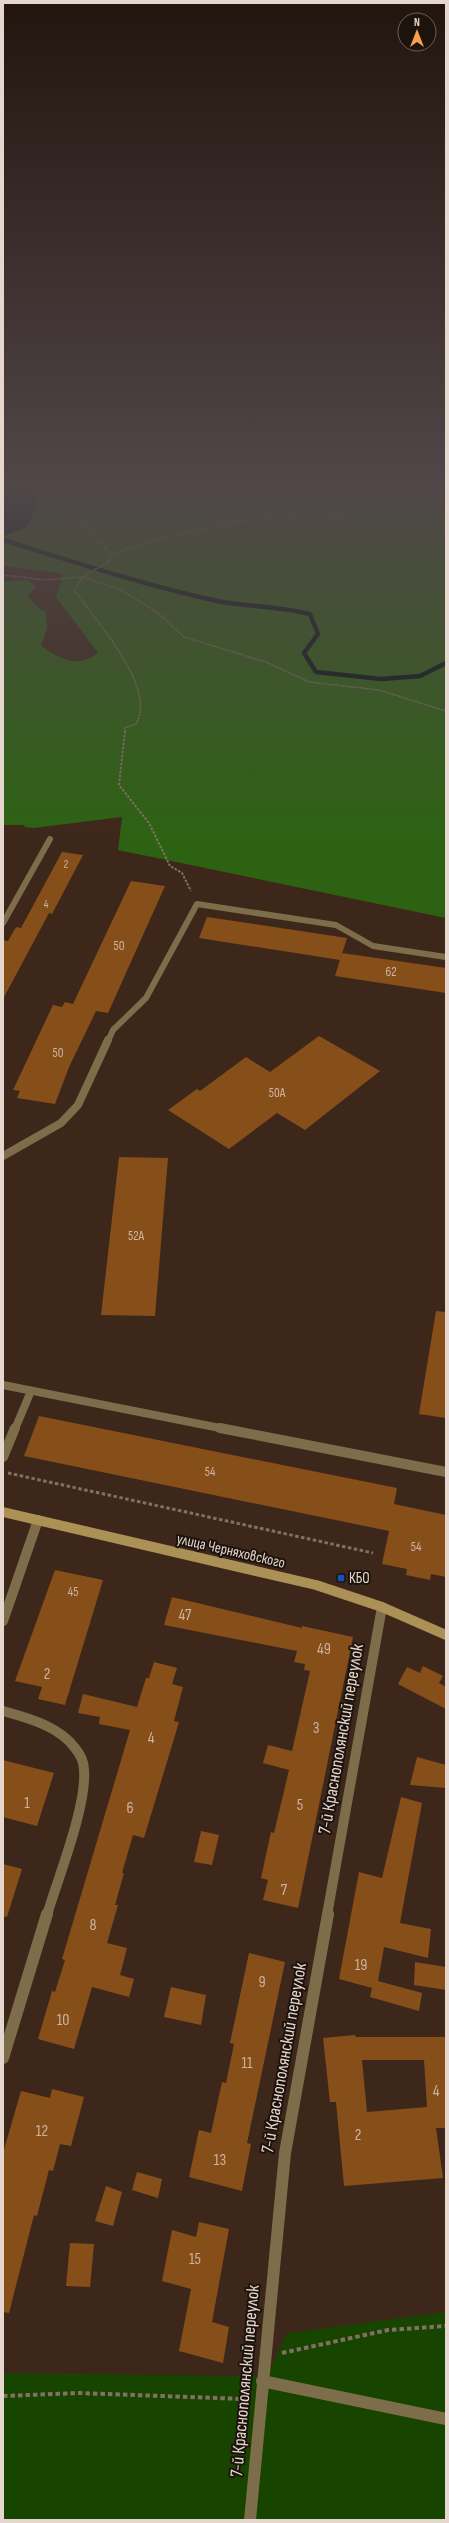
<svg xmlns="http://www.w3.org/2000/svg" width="449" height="2523" font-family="'Sofia Sans Condensed',sans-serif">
	<rect width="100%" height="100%" fill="#3d271a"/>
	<path fill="#174500" d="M446,2312V2520H3V2373L267,2376L287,2333Z"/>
	<path fill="#2d6213" d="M39,484H446V918L118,850L122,817L34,828L24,827L25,825H3V581L28,580L36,587L28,596L38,608L46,612L47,628L41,646C61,659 76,669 98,653L56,597L63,574L3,566V536L26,528L34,512Z"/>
	<path fill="#041417" d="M5,484H39C41,499 33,515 26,528L3,536Z"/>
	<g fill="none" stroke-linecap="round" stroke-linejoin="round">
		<path stroke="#041417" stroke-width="4.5" d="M3,540C74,562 144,585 217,601C248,607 279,606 310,614L318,634L304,653L316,672L381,679L420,676L446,663"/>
	</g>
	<path fill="#864f1a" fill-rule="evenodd" d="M62,852L83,855L52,914L49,913L3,999V940L8,941L16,927L21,928Z
		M131,881L165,886L108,1013L96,1011L69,1067L55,1104L17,1098L20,1091L13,1090L53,1005L62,1007L65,1002L73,1004Z
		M207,917L347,938L340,960L199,938Z
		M342,953L446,968V993L335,976Z
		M319,1036L380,1071L305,1130L277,1113L229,1149L168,1110L197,1089L200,1091L246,1057L270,1072Z
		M119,1157L168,1158L155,1316L101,1315Z
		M436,1311L446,1312V1418L419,1414Z
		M39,1416L397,1488L394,1504L446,1515V1577L431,1574L430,1580L406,1575L407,1569L382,1564L389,1531L24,1456Z
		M55,1570L103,1580L65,1705L38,1699L42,1687L15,1681Z
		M172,1597L302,1628V1626L353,1637L298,1908L263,1900L268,1880L261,1878L271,1832L274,1833L289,1770L263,1763L268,1745L292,1751L310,1671L304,1670L305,1664L294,1662L297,1651L164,1625Z
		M154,1662L177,1668L172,1684L183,1687L174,1721L179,1722L144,1838L133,1835L122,1873H124L115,1905H118L107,1943L127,1948L120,1975L134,1979L129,1997L92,1987L74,2049L38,2039L52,1991L55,1992L65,1960L62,1959L130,1730L99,1724L100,1717L78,1713L83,1694L137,1707L146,1678H149Z
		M423,1666L443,1676L439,1683L446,1687V1709L398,1684L407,1667L420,1673Z
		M417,1757L446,1765V1788L410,1785Z
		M3,1760L54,1773L37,1826L3,1817Z
		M401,1797L422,1803L400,1923L431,1929L428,1958L384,1947L378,1981L422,1993L419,2011L370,1997L372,1988L339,1979L359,1872L382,1878Z
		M201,1831L219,1835L212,1865L194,1862Z
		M3,1864L22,1869L7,1917L3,1916Z
		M249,1953L285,1962L247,2143L251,2144L242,2191L189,2177L199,2130L211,2133L222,2082L226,2083L234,2044L230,2043Z
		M415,1962L446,1967V1990L414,1985Z
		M171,1987L206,1995L201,2025L164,2017Z
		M355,2035L356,2037H446V2128H436L443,2178L344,2186L336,2102H330L323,2038ZM362,2060H424L427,2107L367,2112Z
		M52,2089L84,2097L71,2146L60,2144L53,2171L49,2170L37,2216L34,2215L9,2313L3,2312V2153L21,2091L50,2098Z
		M137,2172L162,2179L158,2198L132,2190Z
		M106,2186L122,2192L113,2226L95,2221Z
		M199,2222L229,2229L212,2322L229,2327L223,2363L179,2351L191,2289L162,2281L172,2230L196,2237Z
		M70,2243L94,2244L90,2287L66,2286Z"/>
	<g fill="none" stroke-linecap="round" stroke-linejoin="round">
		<path stroke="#837065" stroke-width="1.5" stroke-dasharray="2 1" stroke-linecap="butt" d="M68,484L62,513L84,527L111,554
			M294,513L325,498L339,484
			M3,575L45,580L82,577L121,590L157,612L184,637L266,662L309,682L379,690L446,711
			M125,732V728L136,724C157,686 96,622 75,591L82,577L109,562L111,554L168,537L256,518L293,514L405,511L446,500"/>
		<path stroke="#837065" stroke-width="2" stroke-dasharray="2.5 1.5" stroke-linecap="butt" d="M125,731L119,785L149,823L170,866L182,873L191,891"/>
		<path stroke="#837065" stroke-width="3" stroke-dasharray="3.5 2.5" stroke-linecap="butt" d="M8,1473L373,1553"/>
		<path stroke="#837065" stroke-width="4" stroke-dasharray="4.5 3" stroke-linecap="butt" d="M282,2353L388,2330L446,2326
			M3,2396L79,2393L244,2399"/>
		<path stroke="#7e6d4a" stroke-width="6" d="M108,1041L113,1030L146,998L197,904L336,925L373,946L446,957"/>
		<path stroke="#7e6d4a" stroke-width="8" d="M3,1156L61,1123L78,1105L108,1040
			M3,1385L225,1429
			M15,1429L31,1391"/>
		<path stroke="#7e6d4a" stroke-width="10" d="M220,1428L446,1472
			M3,1457L15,1428"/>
		<path stroke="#7e6d4a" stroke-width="6" d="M3,923L50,839"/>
		<path stroke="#7e6d4a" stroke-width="10" d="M3,1621L38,1520
			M3,1711C28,1718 59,1726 75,1748C80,1754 84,1762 84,1770C87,1806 58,1878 47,1915
			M327,1915L382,1607"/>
		<path stroke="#7e6d4a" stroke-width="12" d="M3,2058L47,1914
			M262,2381L446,2419
			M250,2520L285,2153L328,1914"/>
		<path stroke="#ac9157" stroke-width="10" d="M3,1512L316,1585L382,1607L446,1635"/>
	</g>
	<linearGradient id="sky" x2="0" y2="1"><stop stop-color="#22150e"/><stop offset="0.58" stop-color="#514749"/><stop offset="1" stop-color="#514749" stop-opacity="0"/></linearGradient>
	<rect width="449" height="838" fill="url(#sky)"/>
	<rect fill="#1a4fb4" stroke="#1c130d" stroke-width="1.5" x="337" y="1574" width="8" height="8" rx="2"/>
	<g text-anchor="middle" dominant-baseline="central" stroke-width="4" stroke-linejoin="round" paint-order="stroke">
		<g font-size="11" fill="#cdb4a1">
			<text x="66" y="864">2</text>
			<text x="46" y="904">4</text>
		</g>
		<g font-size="13" fill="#cdb4a1">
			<text x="119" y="946">50</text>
			<text x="391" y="972">62</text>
			<text x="58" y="1053">50</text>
			<text x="277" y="1093">50А</text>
			<text x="136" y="1236">52А</text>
			<text x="210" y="1472">54</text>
			<text x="416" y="1547">54</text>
			<text x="73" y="1592">45</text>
		</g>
		<g font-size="15" fill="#e5d6ce" stroke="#1c130d">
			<text transform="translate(231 1551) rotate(13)">улица Черняховского</text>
		</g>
		<g font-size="15" fill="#e5d6ce" stroke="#1c130d" text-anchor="start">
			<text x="349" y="1578">КБО</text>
		</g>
		<g font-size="16" fill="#cdb4a1">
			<text x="185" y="1615">47</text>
			<text x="324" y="1649">49</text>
			<text x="47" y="1674">2</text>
			<text x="316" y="1728">3</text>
			<text x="151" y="1738">4</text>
			<text x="27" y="1803">1</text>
			<text x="300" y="1805">5</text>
			<text x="130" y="1808">6</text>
			<text x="284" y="1890">7</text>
			<text x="93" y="1925">8</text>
			<text x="361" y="1965">19</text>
			<text x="262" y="1982">9</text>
			<text x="63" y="2020">10</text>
			<text x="247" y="2063">11</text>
			<text x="436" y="2091">4</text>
			<text x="42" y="2131">12</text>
			<text x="358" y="2135">2</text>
			<text x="220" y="2160">13</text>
			<text x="195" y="2259">15</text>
		</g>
		<g font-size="18" fill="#e5d6ce" stroke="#1c130d">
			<text transform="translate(341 1739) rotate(-80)">7-й Краснополянский переулок</text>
			<text transform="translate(284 2058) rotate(-80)">7-й Краснополянский переулок</text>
			<text transform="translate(245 2381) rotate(-85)">7-й Краснополянский переулок</text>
		</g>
	</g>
	<rect width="449" height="2523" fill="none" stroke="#e5d6ce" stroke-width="8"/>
	<g transform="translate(417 32)"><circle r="19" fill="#1c130d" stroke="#6c615a"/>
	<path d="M0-3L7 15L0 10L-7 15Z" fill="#fa9f50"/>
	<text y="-6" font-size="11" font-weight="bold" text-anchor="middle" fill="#e5d6ce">N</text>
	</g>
</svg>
